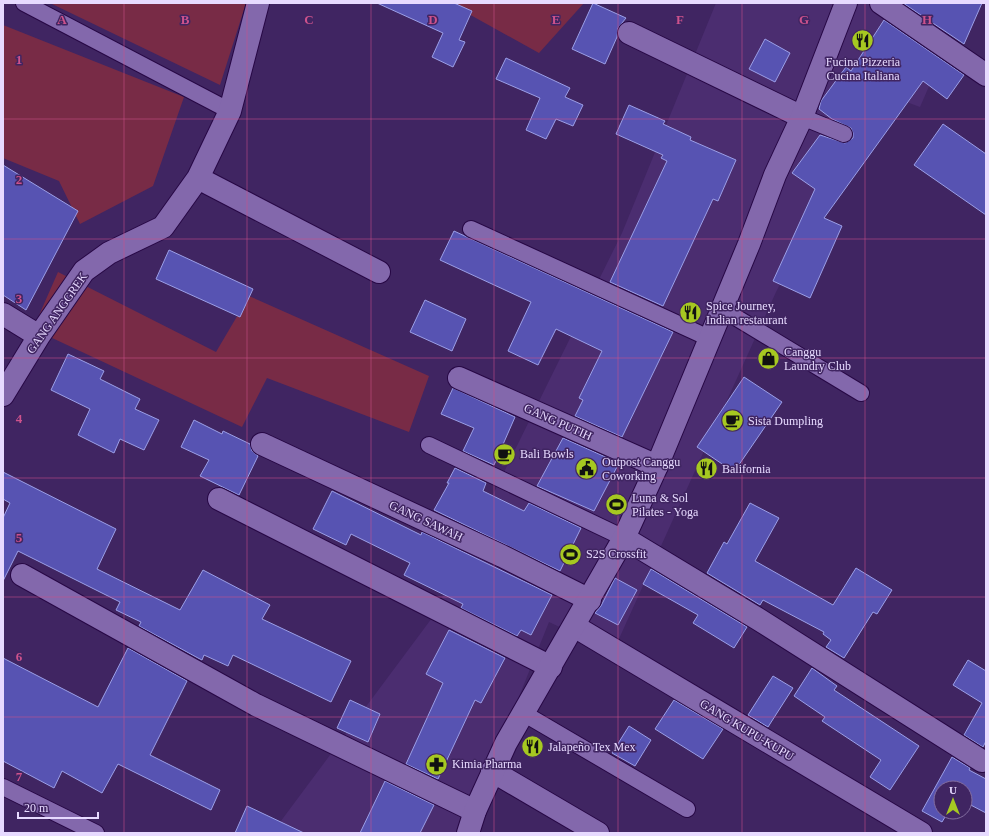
<svg xmlns="http://www.w3.org/2000/svg" width="989" height="836" font-family="Georgia,serif">
	<rect width="100%" height="100%" fill="#402562"/>
	<path fill="#4b2d70" d="M716,3H951L940,61L920,107L888,95L845,158L776,292L613,652L549,622L464,833H272L432,618L622,233Z"/>
	<path fill="#782b46" d="M50,3H246L220,85Z
		M449,3H584L539,53Z
		M3,25L184,97L153,186L80,224L59,181L3,158Z
		M58,272L216,352L249,296L429,376L409,432L267,378L242,427L33,329Z"/>
	<path fill="#5753b2" stroke="#9b9fe7" d="M377,3H454L472,11L459,40L465,42L453,67L432,57L443,33Z
		M593,3L626,18L618,28L617,37L605,64L572,49Z
		M903,3H982L964,44Z
		M884,20L964,75L947,99L923,81L824,218L842,226L810,298L773,281L815,189L792,173L820,135L845,143L853,138V133L851,128L832,119L819,109L821,101L846,67L851,71Z
		M765,39L790,53L775,82L749,69Z
		M506,58L570,88L565,97L583,105L573,126L556,119L546,139L526,130L540,98L496,79Z
		M629,105L665,121L663,124L691,137L690,140L736,160L718,201L713,199L663,306L610,282L667,161L661,158L663,155L616,134Z
		M943,124L986,154V215L914,165Z
		M3,165L78,211L26,310L3,295Z
		M454,231L673,332L622,437L575,416L583,400L579,398L602,351L556,329L538,365L508,351L531,302L440,260Z
		M169,250L253,289L240,317L156,279Z
		M425,300L466,319L452,351L410,332Z
		M68,354L104,371L100,379L140,399L135,409L159,420L144,450L120,439L114,453L78,435L90,409L51,390Z
		M744,377L782,402L734,472L697,447Z
		M453,388L515,417L494,465L463,451L474,428L441,414Z
		M194,420L222,434L223,431L250,444L252,451L258,456L239,495L200,476L209,460L181,447Z
		M563,438L619,463L594,511L537,486Z
		M455,468L486,483L483,491L524,511L529,503L581,528L560,571L434,510L449,483H447Z
		M3,472L116,529L97,569L180,610L203,570L270,605L262,619L351,661L331,702L233,655L228,666L204,655L202,660L198,658L139,626L141,622L116,610L120,602L18,551L3,581V518L10,503L3,499Z
		M332,491L421,535L422,532L552,595L531,635L521,630L517,636L461,608L463,604L404,575L410,563L351,534L346,545L313,529Z
		M750,503L779,518L755,561L833,605L856,568L892,590L877,614L873,612L844,658L826,647L831,640L823,634L824,632L763,600L760,605L707,573L724,542L727,544Z
		M651,569L747,627L734,648L693,623L698,615L643,584Z
		M615,578L637,590L618,625L595,613L601,606Z
		M449,630L505,658L481,703L475,700L438,779L406,764L443,683L426,674Z
		M128,648L187,681L150,755L220,790L211,810L118,764L102,793L62,771L54,788L3,761V658L98,707Z
		M968,660L986,671V741L983,747L964,735L982,703L953,685Z
		M812,668L837,686L834,690L919,746L890,790L870,777L881,760L822,721L825,717L794,696Z
		M773,676L793,688L768,727L748,715Z
		M350,700L380,714L368,742L337,728Z
		M674,700L723,729L703,759L655,729Z
		M629,726L651,740L635,766L612,753Z
		M952,757L970,768L969,770L986,779V813L965,802V788H941V812H948L942,822L922,811Z
		M385,781L434,805L420,833H360Z
		M247,806L304,833H235Z"/>
	<g fill="none" stroke-linecap="round" stroke-linejoin="round">
		<defs>
			<path id="lane" d="M24,3L230,111
				M802,117L844,134
				M471,229L711,339
				M722,309L861,393
				M429,445L624,538
				M523,713L687,809
				M3,787L96,833"/>
			<path id="street" d="M881,3L986,75
				M629,33L802,117
				M198,178L379,272
				M3,314L39,336
				M459,378L657,466
				M3,395L39,336L84,271L109,253L163,227L198,178L230,111L258,3
				M262,444L502,556L590,600
				M219,499L551,667
				M624,538L758,619L982,761
				M22,575L256,705L475,811
				M574,626L921,833
				M492,771L598,833"/>
			<path id="secondary" d="M468,833L475,811L506,743L624,538L657,466L749,244L775,175L802,117L846,3"/>
		</defs>
		<use href="#lane" stroke="#270845" stroke-width="18"/>
		<use href="#street" stroke="#270845" stroke-width="24"/>
		<use href="#secondary" stroke="#270845" stroke-width="24"/>
		<use href="#lane" stroke="#8368ac" stroke-width="16"/>
		<use href="#street" stroke="#8368ac" stroke-width="22"/>
		<use href="#secondary" stroke="#8368ac" stroke-width="22"/>
	</g>
	<path fill="none" stroke="#cd528c" stroke-width="1" stroke-opacity="0.55" d="M124,3V833M247,3V833M371,3V833M494,3V833M618,3V833M742,3V833M865,3V833M3,119H986M3,239H986M3,358H986M3,478H986M3,597H986M3,717H986"/>
	<defs>
		<symbol id="restaurant-disc" viewBox="-11 -11 22 22"><circle r="9.5" fill="#a6c821" stroke="#402562"/><path d="M-5-6h1v4h1v-4h1v4h1v-4h1v5L-1.5 .5V6h-2V.5L-5-1ZM5-6V6H3V1.5H1.5Q1.5-4 5-6Z" fill="#111"/></symbol>
		<symbol id="shop-disc" viewBox="-11 -11 22 22"><circle r="9.5" fill="#a6c821" stroke="#402562"/><path d="M-5-2.5h2.3a2.7 3.5 0 0 1 5.4 0H5L5.5 6h-11ZM-1.5-2.5h3a1.5 2.3 0 0 0-3 0Z" fill="#111"/></symbol>
		<symbol id="cafe-disc" viewBox="-11 -11 22 22"><circle r="9.5" fill="#a6c821" stroke="#402562"/><path d="M-5.5-4.5H6V0H3Q3 3.5 0 3.5H-2.5Q-5.5 3.5-5.5 0ZM3-3.2v2h1.7v-2ZM-6 4.5H4V6H-6Z" fill="#111"/></symbol>
		<symbol id="civic-disc" viewBox="-11 -11 22 22"><circle r="9.5" fill="#a6c821" stroke="#402562"/><path d="M-.6-6.5H3V-4.5H.6V-3L4-1V1h2V6H-6V1h2V-1L-.6-3ZM-1.2 2.5V6h2.4V2.5Z" fill="#111"/></symbol>
		<symbol id="stadium-disc" viewBox="-11 -11 22 22"><circle r="9.5" fill="#a6c821" stroke="#402562"/><path d="M0-5a6.5 5 0 1 0 0 10a6.5 5 0 1 0 0-10ZM-3.5-1.8h7v3.6h-7Z" fill="#111"/></symbol>
		<symbol id="pharmacy-disc" viewBox="-11 -11 22 22"><circle r="9.5" fill="#a6c821" stroke="#402562"/><path d="M-2-6h4v4h4v4h-4v4h-4v-4h-4v-4h4Z" fill="#111"/></symbol>
	</defs>
	<g fill-rule="evenodd">
		<use href="#restaurant-disc" x="850" y="28" width="25" height="25"/>
		<use href="#restaurant-disc" x="678" y="300" width="25" height="25"/>
		<use href="#shop-disc" x="756" y="346" width="25" height="25"/>
		<use href="#cafe-disc" x="720" y="408" width="25" height="25"/>
		<use href="#cafe-disc" x="492" y="442" width="25" height="25"/>
		<use href="#civic-disc" x="574" y="456" width="25" height="25"/>
		<use href="#restaurant-disc" x="694" y="456" width="25" height="25"/>
		<use href="#stadium-disc" x="604" y="492" width="25" height="25"/>
		<use href="#stadium-disc" x="558" y="542" width="25" height="25"/>
		<use href="#restaurant-disc" x="520" y="734" width="25" height="25"/>
		<use href="#pharmacy-disc" x="424" y="752" width="25" height="25"/>
	</g>
	<g text-anchor="middle" dominant-baseline="central" stroke-width="3" stroke-linejoin="round" paint-order="stroke">
		<g font-size="12" fill="#e7daff" stroke="#402562" text-anchor="start">
			<text x="863" y="62" text-anchor="middle">Fucina Pizzeria<tspan x="863" dy="14">Cucina Italiana</tspan></text>
			<text x="706" y="306">Spice Journey,<tspan x="706" dy="14">Indian restaurant</tspan></text>
			<text x="784" y="352">Canggu<tspan x="784" dy="14">Laundry Club</tspan></text>
			<text x="748" y="421">Sista Dumpling</text>
			<text x="520" y="454">Bali Bowls</text>
			<text x="602" y="462">Outpost Canggu<tspan x="602" dy="14">Coworking</tspan></text>
			<text x="722" y="469">Balifornia</text>
			<text x="632" y="498">Luna &amp; Sol<tspan x="632" dy="14">Pilates - Yoga</tspan></text>
			<text x="586" y="554">S2S Crossfit</text>
			<text x="548" y="747">Jalapeño Tex Mex</text>
			<text x="452" y="764">Kimia Pharma</text>
		</g>
		<g font-size="12" fill="#e7daff" stroke="#402562">
			<text transform="translate(57 313) rotate(-55)">GANG ANGGREK</text>
			<text transform="translate(558 422) rotate(24)">GANG PUTIH</text>
			<text transform="translate(426 521) rotate(25)">GANG SAWAH</text>
			<text transform="translate(747 730) rotate(31)">GANG KUPU-KUPU</text>
		</g>
	</g>
	<g font-size="13" text-anchor="middle" font-weight="bold" fill="#cd528c" stroke="#402562" stroke-width="3" stroke-linejoin="round" paint-order="stroke">
		<text x="62" y="24">A</text>
		<text x="185" y="24">B</text>
		<text x="309" y="24">C</text>
		<text x="433" y="24">D</text>
		<text x="556" y="24">E</text>
		<text x="680" y="24">F</text>
		<text x="804" y="24">G</text>
		<text x="927" y="24">H</text>
		<text x="19" y="64">1</text>
		<text x="19" y="184">2</text>
		<text x="19" y="303">3</text>
		<text x="19" y="423">4</text>
		<text x="19" y="542">5</text>
		<text x="19" y="661">6</text>
		<text x="19" y="781">7</text>
	</g>
	<rect width="989" height="836" fill="none" stroke="#e7daff" stroke-width="8"/>
	<g transform="translate(953 800)"><circle r="19" fill="#402562" stroke="#836da1"/>
	<path d="M0-3L7 15L0 10L-7 15Z" fill="#a6c821"/>
	<text y="-6" font-size="11" font-weight="bold" text-anchor="middle" fill="#e7daff">U</text>
	</g>
	<path d="M18 812v6h80v-6" fill="none" stroke="#e7daff" stroke-width="2"/>
	<text x="24" y="812" font-size="12" fill="#e7daff" stroke="#402562" stroke-width="3" paint-order="stroke">20 m</text>
</svg>
